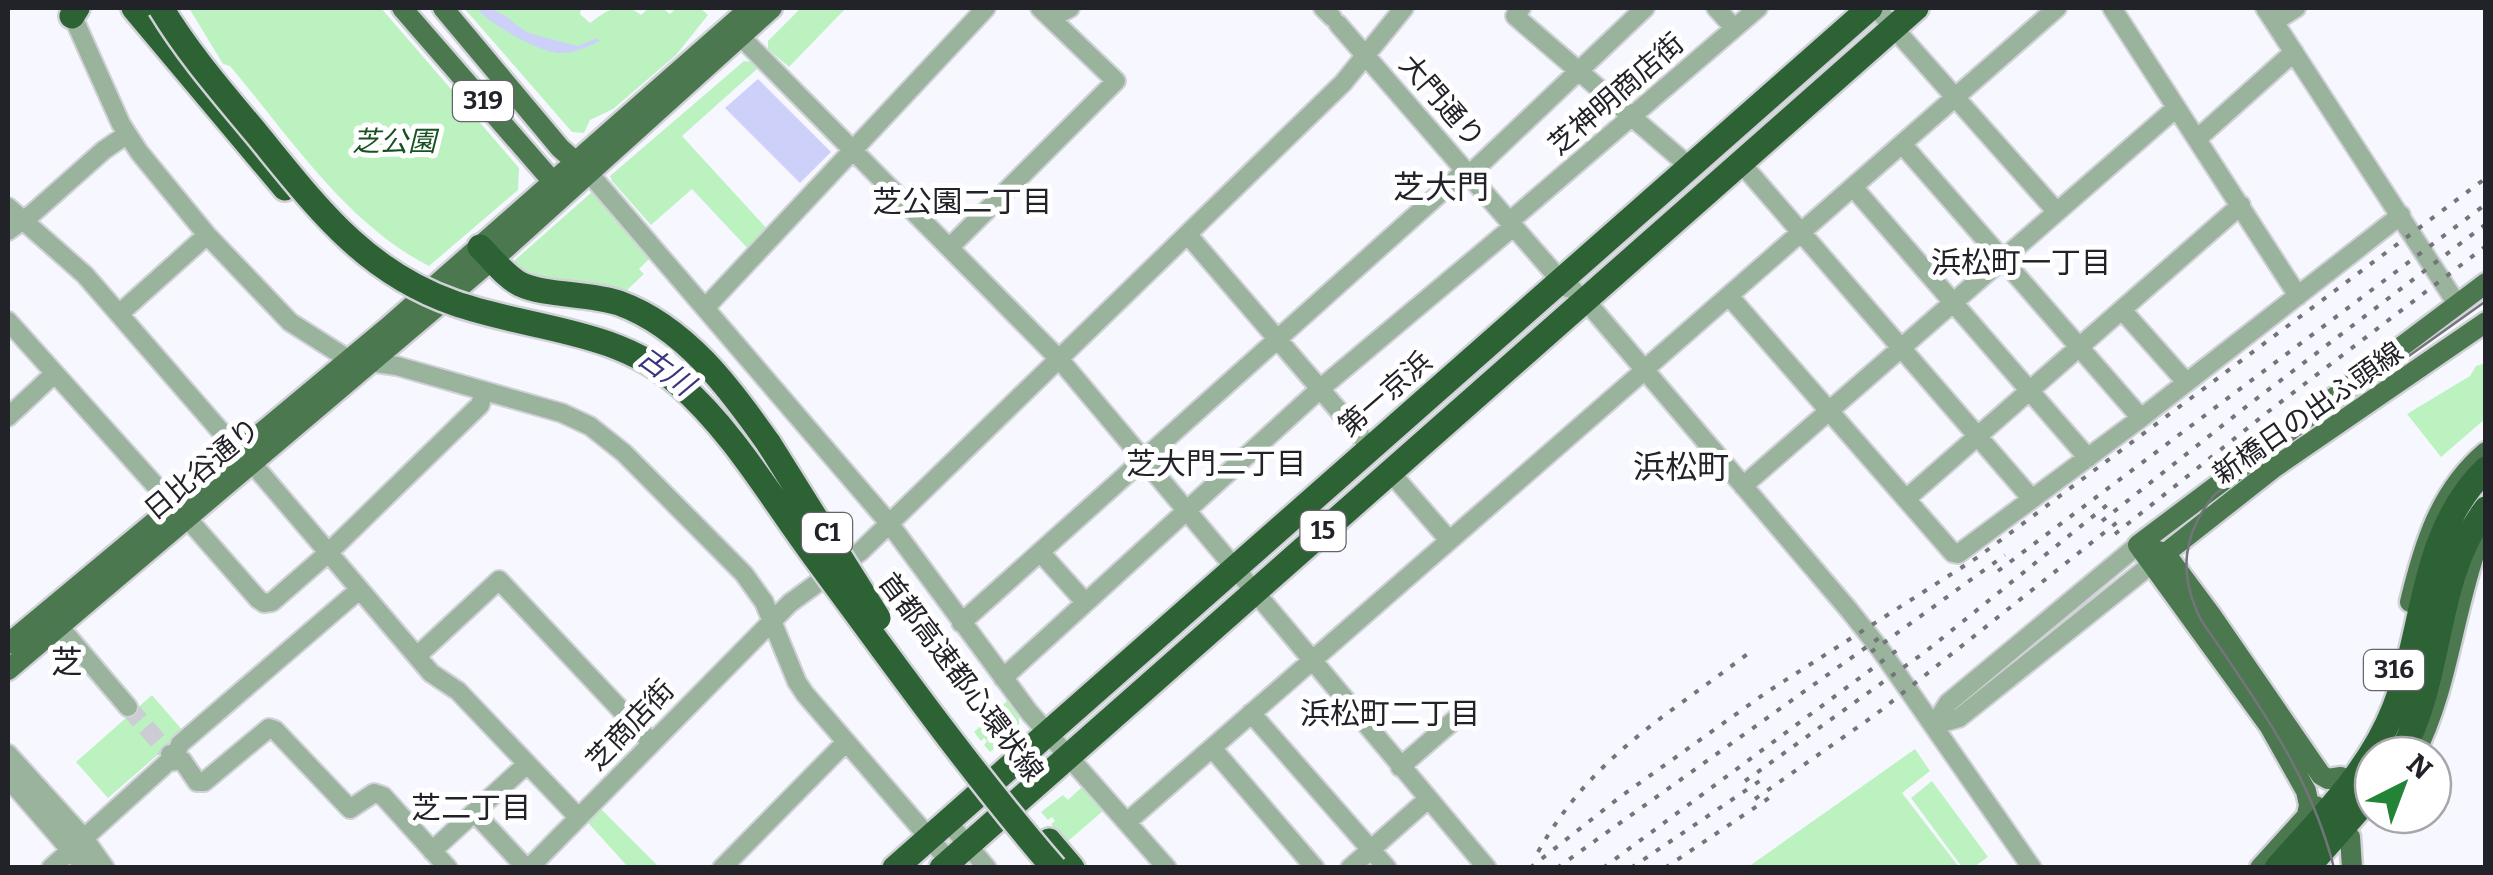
<svg xmlns="http://www.w3.org/2000/svg" width="2493" height="875" font-family="Bitter,'Noto Sans JP',serif">
	<rect width="100%" height="100%" fill="#f7f8ff"/>
	<path fill="#bcf2bf" d="M189,8H381L519,168L518,190L429,266C346,224 289,136 230,66L223,64Z
		M464,8H581L580,14L590,23C607,10 622,0 641,15L649,8H662L670,14L676,8H700L708,15L676,55L613,109L590,120L584,133L572,132Z
		M801,8H846L789,67L768,49V41Z
		M744,61L753,62L757,69L682,136L770,232L751,252L692,189L651,225L612,181L610,176Z
		M593,191L650,258L639,269L644,274L622,295L528,277L514,261Z
		M2485,363V419L2441,457L2407,414L2470,376L2476,366Z
		M152,695L184,732L108,798L76,762Z
		M1007,701L1019,717V726L990,752L984,745L987,741L984,738L981,741L974,732Z
		M1915,749L1930,771L1902,793L1959,867H1748Z
		M1932,781L1988,857L1974,867H1962L1911,798Z
		M1082,787L1103,811L1067,842L1051,824L1055,821L1052,817L1048,820L1041,812L1063,795L1068,800Z
		M594,802L659,867H628L581,815Z"/>
	<path fill="#cdd1fa" d="M476,8C509,7 510,28 536,35C550,39 564,42 578,46L597,38L600,41C588,46 574,54 561,53C539,53 490,24 476,8Z
		M758,79L831,152L800,183L725,108Z"/>
	<g fill="none" stroke-linecap="round" stroke-linejoin="round">
		<path stroke="#cccdd4" stroke-width="18" stroke-dasharray="18 9" stroke-linecap="butt" d="M128,707L166,750"/>
		<defs>
			<path id="minor" d="M69,8L121,124L139,152L207,235L290,322L348,359L397,366L562,413L590,426L624,453L744,574L764,602L797,682L805,694L949,861
				M1323,8L1332,17
				M1521,8L1515,16L1690,167
				M1716,8L1734,28
				M1876,8L2057,212
				M2112,8L2298,296
				M2265,8L2457,304
				M1051,18L1070,8
				M2274,22L2296,8
				M1338,24L1567,288
				M741,37L1060,360L1487,868
				M2197,139L2294,52
				M1902,144L2141,418
				M1741,163L2032,499
				M589,173L889,523L1029,712L1167,868
				M1469,175L1645,8
				M1853,187L2088,458
				M8,207L85,275L237,450
				M1510,221L1758,8
				M8,231L33,213L104,150L126,135
				M1188,235L1370,447
				M950,247L1116,81L1040,8
				M1561,279L1586,301L1849,610L1880,649L2032,868
				M1729,296L1953,553L1958,554L2141,418L2401,215
				M705,308L986,8
				M2122,310L2186,382
				M119,314L207,235
				M8,321L172,504
				M1645,369L2057,8
				M8,417L54,374
				M252,463L431,673L458,691L578,817
				M1391,473L1449,540
				M1743,486L2176,108
				M1906,499L2241,205
				M187,518L258,599L264,603L272,602L327,554L480,405L484,391
				M1040,552L1084,601
				M961,623L1466,170
				M59,626L128,707
				M417,656L499,580L652,743
				M1003,678L1321,388L1514,226
				M1251,713L1387,868
				M1934,725L1959,718L2153,563
				M1934,725L1948,703L2138,545
				M1212,748L1315,868
				M8,754L84,838L105,868
				M170,754L174,759L180,744L359,590
				M1400,767L1467,709
				M8,778L86,868
				M474,812L526,868
				M948,822L987,868
				M1127,822L1638,376
				M432,851L527,764
				M51,868L168,762L182,760L197,782H204L269,728L275,730L350,809L374,793L383,796L448,868
				M529,868L790,603L860,552L1343,83L1404,8
				M722,868L845,743
				M1350,868L1428,799"/>
			<path id="major" d="M402,8L560,190
				M443,8L560,148L586,171
				M2154,550L2165,553L2211,615L2321,775L2328,779L2341,777
				M2153,563L2275,467L2486,322
				M2410,602C2424,544 2440,491 2486,452
				M8,644L388,327L750,8
				M8,670L506,248L772,8
				M2414,755C2448,689 2453,612 2478,543
				M2307,815L2309,805L2306,791L2270,727L2138,545L2486,283
				M2350,837L2352,868
				M2260,868L2316,806"/>
			<path id="highway" d="M134,8L285,188
				M72,16L77,8
				M480,247C492,259 505,276 520,284C545,296 590,293 619,303C685,327 730,388 769,444
				M2400,755C2444,678 2432,580 2486,509
				M1049,841L1072,868
				M895,868L1870,8
				M942,868L1916,8
				M2277,868C2321,818 2369,772 2394,709C2426,629 2420,533 2486,469
				M2307,868L2373,793"/>
		</defs>
		<use href="#minor" stroke="#d1d1d8" stroke-width="22"/>
		<use href="#major" stroke="#d1d1d8" stroke-width="25"/>
		<use href="#highway" stroke="#d1d1d8" stroke-width="30"/>
		<use href="#minor" stroke="#9ab39c" stroke-width="18"/>
		<use href="#major" stroke="#4b784f" stroke-width="20"/>
		<use href="#highway" stroke="#2d6234" stroke-width="25"/>
		<path stroke="#74747b" stroke-width="2.5" d="M2334,868C2310,773 2255,699 2201,620C2178,574 2182,534 2215,494L2486,301"/>
		<path stroke="#74747b" stroke-width="4" stroke-dasharray="5 10" stroke-linecap="butt" d="M2102,521L2247,406L2486,224
			M2115,534L2269,411L2486,246
			M1998,571L2486,204
			M1871,652L2005,555
			M1745,781L1925,652L2107,505
			M1755,799L1875,715L2120,520
			M1538,852C1592,756 1666,717 1750,652
			M1530,868L1620,797L1767,692L1978,557L2486,178
			M1557,868L1879,638
			M1603,868L1900,648
			M1631,868L1764,778
			M1665,868L1769,798"/>
		<defs>
			<path id="highway-bridge" d="M161,8C188,53 223,93 257,134C316,206 363,271 454,303C530,330 615,328 679,384C731,429 769,494 810,550C889,657 966,766 1054,868
				M769,444L878,618"/>
		</defs>
		<use href="#highway-bridge" stroke="#d1d1d8" stroke-width="30" stroke-linecap="butt"/>
		<use href="#highway-bridge" stroke="#2d6234" stroke-width="25"/>
	</g>
	<g text-anchor="middle" dominant-baseline="central" stroke-width="10" stroke-linejoin="round" paint-order="stroke">
		<g fill="#fff" stroke="#646469" stroke-width="2.5">
			<rect x="453" y="81" width="60" height="40" rx="8"/>
			<rect x="1300.5" y="511" width="45" height="40" rx="8"/>
			<rect x="802" y="513" width="50" height="40" rx="8"/>
			<rect x="2364" y="650" width="60" height="40" rx="8"/>
		</g>
		<g font-size="25" font-weight="bold" fill="#222229">
			<text x="483" y="101">319</text>
			<text x="1323" y="531">15</text>
			<text x="827" y="533">C1</text>
			<text x="2394" y="670">316</text>
		</g>
		<g font-size="28" fill="#222229" stroke="#fff">
			<text transform="translate(1616 94) rotate(-41)">芝神明商店街</text>
			<text transform="translate(1442 101) rotate(49)">大門通り</text>
			<text transform="translate(1385 394) rotate(-41)">第一京浜</text>
			<text transform="translate(2308 413) rotate(-35)">新橋日の出ふ頭線</text>
			<text transform="translate(202 469) rotate(-40)">日比谷通り</text>
			<text transform="translate(961 677) rotate(53)">首都高速都心環状線</text>
			<text transform="translate(630 725) rotate(-46)">芝商店街</text>
		</g>
		<g font-size="28" font-style="italic" fill="#175222" stroke="#fff">
			<text x="394" y="141">芝公園</text>
		</g>
		<g font-size="30" fill="#222229" stroke="#fff">
			<text x="962" y="202">芝公園二丁目</text>
			<text x="2021" y="263">浜松町一丁目</text>
			<text x="1216" y="464">芝大門二丁目</text>
			<text x="1390" y="714">浜松町二丁目</text>
			<text x="471" y="808">芝二丁目</text>
		</g>
		<g font-size="30" font-style="italic" fill="#393681" stroke="#fff">
			<text transform="translate(666 371) rotate(36)">古川</text>
		</g>
		<g font-size="32" fill="#222229" stroke="#fff">
			<text x="1441" y="187">芝大門</text>
			<text x="1681" y="467">浜松町</text>
			<text x="67" y="662">芝</text>
		</g>
	</g>
	<rect width="2493" height="875" fill="none" stroke="#222229" stroke-width="20"/>
	<g transform="translate(2403 785) rotate(42)"><circle r="48" fill="#ffffff" stroke="#a7a7a9" stroke-width="2.5"/>
	<path d="M0-8L18 38L0 25L-18 38Z" fill="#238336"/>
	<text y="-15" font-size="28" font-weight="bold" text-anchor="middle" fill="#222229">N</text>
	</g>
</svg>
